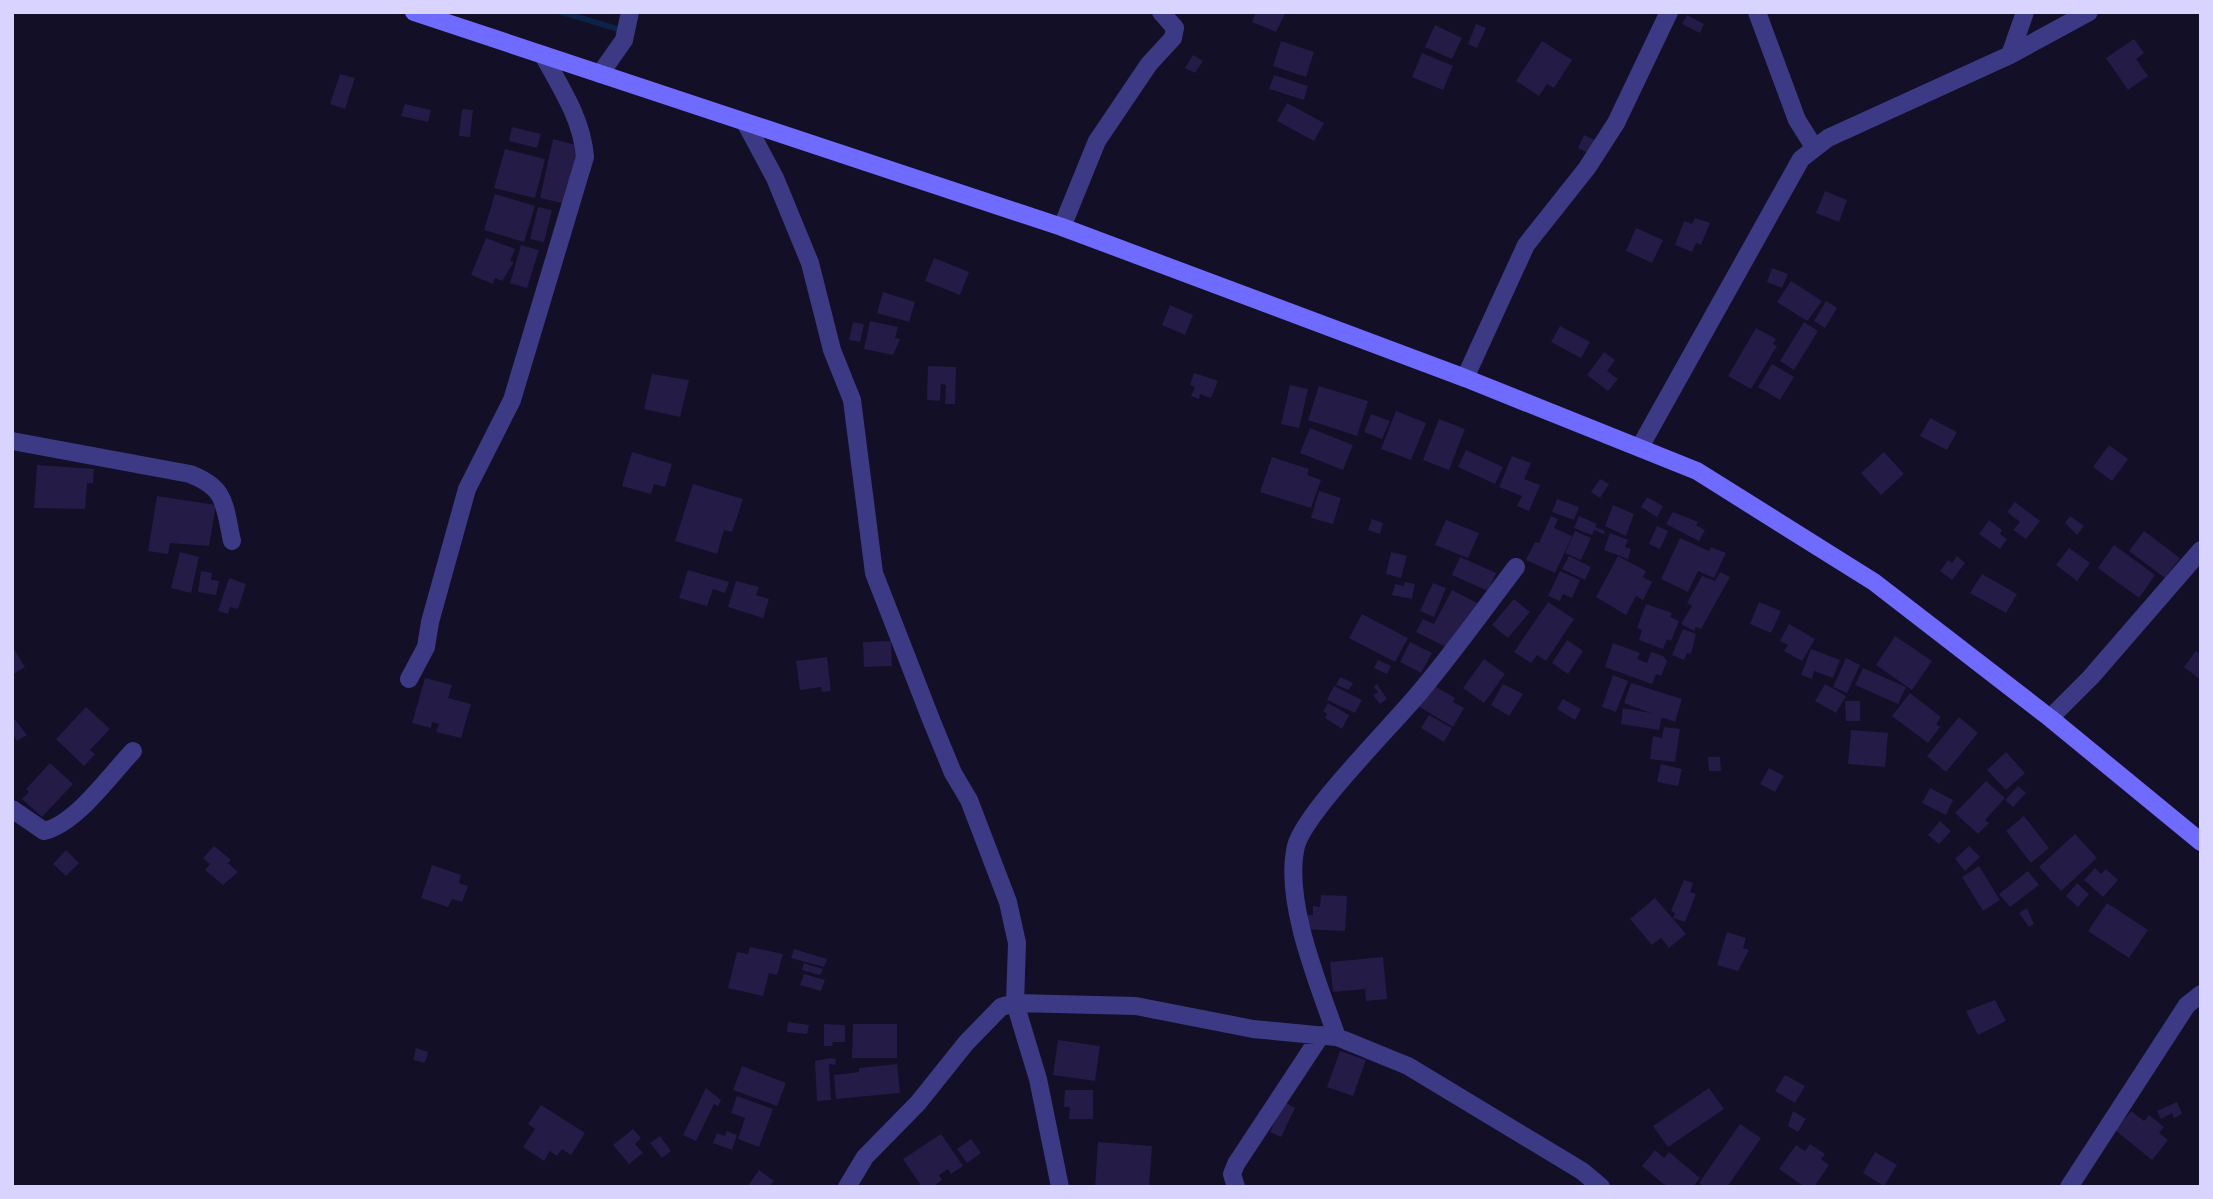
<svg xmlns="http://www.w3.org/2000/svg" width="2213" height="1199" font-family="Mulish,sans-serif">
	<rect width="100%" height="100%" fill="#130f26"/>
	<g fill="none" stroke-linecap="round" stroke-linejoin="round">
		<path stroke="#0c2248" stroke-width="6" d="M561,12L618,29"/>
	</g>
	<path fill="#241b47" d="M1256,12H1286L1276,32L1252,22Z
		M1687,15L1704,24L1700,33L1682,24Z
		M1476,24L1486,28L1477,48L1468,44Z
		M1435,25L1462,38L1452,59L1425,47Z
		M2134,39L2144,53L2136,59L2148,76L2128,90L2106,58Z
		M1281,41L1314,52L1306,77L1273,66Z
		M1542,41L1572,60L1554,88L1547,84L1539,96L1516,81Z
		M1422,53L1453,66L1443,90L1412,77Z
		M1193,55L1203,61L1195,73L1185,68Z
		M340,74L355,78L345,109L330,104Z
		M1274,75L1308,86L1304,100L1269,89Z
		M1287,103L1324,123L1314,141L1277,121Z
		M405,104L431,110L428,122L401,116Z
		M462,109L473,110L470,137L459,136Z
		M512,127L541,134L537,148L509,141Z
		M1584,135L1595,140L1588,153L1578,148Z
		M553,139L580,146L566,204L540,198Z
		M505,149L545,159L535,198L494,188Z
		M1825,191L1847,200L1839,222L1816,213Z
		M495,194L535,206L524,242L484,230Z
		M538,207L552,210L544,242L530,239Z
		M1695,218L1710,223L1701,245L1696,243L1692,252L1675,245L1684,221L1692,224Z
		M1636,228L1663,240L1652,263L1626,251Z
		M486,238L515,249L510,261L514,262L502,281L495,278L493,284L471,275Z
		M521,245L539,250L527,288L510,283Z
		M934,258L969,272L960,295L925,281Z
		M1772,268L1788,274L1782,288L1767,282Z
		M1791,281L1822,301L1807,321L1777,302Z
		M883,292L915,302L909,322L877,313Z
		M1826,301L1837,308L1825,328L1814,321Z
		M1170,305L1193,315L1185,335L1162,325Z
		M870,321L898,327L895,338L900,339L893,355L864,349Z
		M853,322L864,324L860,342L849,340Z
		M1804,322L1818,331L1794,370L1780,361Z
		M1560,326L1590,342L1581,358L1551,342Z
		M1756,328L1776,339L1773,344L1777,346L1751,389L1728,376Z
		M1604,352L1615,360L1607,371L1618,379L1608,391L1587,375Z
		M1772,364L1794,377L1780,400L1758,387Z
		M928,366L956,367L955,404H945L946,385L941,384L940,401L927,400Z
		M1194,373L1218,381L1211,398L1200,394L1199,399L1191,396L1195,387L1190,385Z
		M652,374L689,380L680,417L644,409Z
		M1290,385L1308,389L1299,428L1281,424Z
		M1319,386L1368,401L1357,436L1308,420Z
		M1396,411L1426,423L1411,460L1381,449Z
		M1371,414L1390,421L1382,439L1364,432Z
		M1930,418L1957,432L1947,450L1920,436Z
		M1439,419L1465,429L1449,470L1423,460Z
		M1310,428L1353,445L1343,470L1300,453Z
		M2109,445L2128,459L2112,481L2093,467Z
		M1466,450L1503,467L1495,484L1458,467Z
		M632,452L672,464L665,487L654,484L651,494L622,486Z
		M1884,452L1904,474L1881,495L1861,473Z
		M1512,456L1531,463L1524,479L1540,485L1529,511L1517,506L1522,496L1499,487Z
		M1272,457L1309,469L1307,475L1321,480L1311,508L1260,492Z
		M37,465L94,469L93,483H87L85,509L34,508Z
		M1600,479L1609,484L1600,498L1591,492Z
		M693,484L743,499L732,532L724,530L717,554L675,541Z
		M1319,491L1341,498L1333,524L1311,518Z
		M157,496L216,505L209,546L170,543L168,554L148,551Z
		M1647,497L1663,506L1657,517L1641,507Z
		M1557,499L1579,507L1574,520L1552,512Z
		M2015,502L2040,521L2026,539L2013,530L2020,522L2007,512Z
		M1613,505L1634,514L1626,536L1605,526Z
		M1673,512L1698,522L1696,525L1705,530L1699,541L1666,524Z
		M1551,516L1558,519L1554,528L1572,536L1555,573L1526,560L1535,542L1539,543Z
		M1579,516L1597,524L1595,527L1605,531L1604,534L1594,530L1592,535L1574,528Z
		M2070,516L2084,526L2077,535L2065,523Z
		M1372,519L1383,523L1380,534L1368,530Z
		M1446,520L1479,533L1468,558L1435,545Z
		M1989,520L2002,530L2000,534L2007,539L2000,549L1979,534Z
		M1657,526L1668,531L1660,549L1649,544Z
		M1575,531L1591,538L1581,560L1565,553Z
		M2144,531L2180,558L2165,578L2129,551Z
		M1610,533L1628,540L1625,547L1631,549L1628,559L1604,550Z
		M1680,538L1709,551L1711,547L1726,553L1714,578L1698,571L1688,592L1661,579Z
		M2114,545L2155,575L2139,598L2098,568Z
		M2069,548L2090,563L2077,581L2056,565Z
		M180,552L199,557L191,593L171,588Z
		M1391,552L1407,556L1401,578L1386,574Z
		M1569,556L1591,567L1585,580L1562,569Z
		M1618,556L1646,571L1643,577L1652,582L1643,600L1636,596L1626,615L1596,597Z
		M1957,556L1965,563L1952,580L1940,571L1948,560L1952,563Z
		M1460,557L1496,573L1488,591L1452,575Z
		M688,570L729,582L725,593L713,589L707,606L679,598Z
		M201,571L212,573L211,580L219,581L216,595L198,592Z
		M1560,571L1580,580L1572,598L1563,594L1560,601L1548,596Z
		M1720,572L1730,577L1701,629L1696,627L1694,631L1681,624L1692,606L1687,603L1702,576L1715,581Z
		M1982,574L2017,594L2006,613L1970,593Z
		M229,578L246,584L238,609L230,607L228,614L218,611Z
		M736,581L759,587L756,595L769,599L763,618L728,607Z
		M1405,582L1415,584L1412,599L1392,595L1395,584L1404,586Z
		M1433,583L1446,588L1434,617L1420,611Z
		M1452,590L1477,603L1452,650L1416,632L1423,619L1434,624Z
		M1514,599L1530,612L1508,638L1492,625Z
		M1548,602L1574,619L1546,661L1537,655L1531,663L1514,652Z
		M1759,602L1781,611L1771,633L1750,624Z
		M1646,604L1672,613L1670,617L1679,621L1671,641L1667,639L1663,649L1639,640L1642,630L1637,628Z
		M1362,614L1408,638L1395,662L1349,638Z
		M1789,624L1815,639L1802,661L1784,651L1788,645L1780,641Z
		M1683,629L1696,634L1691,654L1687,653L1684,660L1672,655Z
		M1895,636L1932,661L1912,690L1876,665Z
		M1567,640L1583,651L1568,674L1552,663Z
		M891,641L892,666L864,667L863,642Z
		M1410,642L1432,653L1421,673L1400,662Z
		M1613,643L1640,653L1637,659L1647,663L1651,652L1663,656L1667,661L1661,676L1656,674L1652,684L1605,667Z
		M12,646L25,667L12,675Z
		M1811,649L1840,660L1833,678L1814,671L1812,679L1801,675Z
		M2196,651L2201,655V680L2184,667Z
		M827,657L831,691L822,692L821,687L800,690L796,661Z
		M1846,658L1860,665L1847,693L1833,687Z
		M1484,659L1505,674L1484,703L1463,688Z
		M1378,660L1391,666L1387,674L1374,668Z
		M1863,668L1906,687L1898,704L1855,685Z
		M1613,675L1628,681L1616,712L1602,707Z
		M1340,677L1353,683L1349,690L1336,685Z
		M425,678L452,685L448,698L471,704L461,738L436,732L439,724L432,722L431,728L412,723Z
		M1631,683L1682,699L1675,722L1624,703Z
		M1377,684L1387,699L1380,704L1373,695L1378,692L1374,687Z
		M1431,684L1455,698L1453,702L1464,708L1453,727L1418,706Z
		M1503,684L1523,694L1509,716L1491,705Z
		M1825,684L1846,696L1836,713L1815,701Z
		M1334,686L1362,700L1355,713L1327,700Z
		M1910,693L1941,717L1936,724L1940,727L1928,743L1892,716Z
		M1563,699L1581,709L1575,720L1557,709Z
		M1845,701H1860V721H1846Z
		M1328,703L1349,715L1342,729L1325,718L1327,714L1323,711Z
		M86,707L110,729L90,750L95,754L84,766L56,739Z
		M1623,708L1662,715L1659,730L1621,724Z
		M1429,715L1452,728L1444,742L1421,728Z
		M12,716L27,735L17,741L12,732Z
		M1959,717L1978,733L1946,772L1927,756Z
		M1664,727L1680,729L1675,762L1650,759L1653,736L1662,738Z
		M1851,730L1888,733L1885,767L1848,764Z
		M2006,752L2025,773L2006,790L1987,770Z
		M1708,757H1720L1721,771H1709Z
		M50,763L73,784L42,817L22,799L29,792L26,789Z
		M1661,764L1682,769L1678,786L1657,782Z
		M1769,768L1784,776L1775,792L1760,784Z
		M1986,781L2005,798L1985,820L1989,823L1978,834L1955,813Z
		M2018,786L2026,793L2013,807L2005,800Z
		M1930,788L1953,800L1946,815L1922,803Z
		M2024,816L2049,848L2031,863L2006,831Z
		M1940,821L1951,831L1939,844L1928,835Z
		M2075,834L2097,858L2061,891L2039,867Z
		M214,846L231,860L228,863L238,872L223,885L205,870L210,864L203,858Z
		M1969,846L1980,857L1965,871L1955,859Z
		M66,850L79,863L66,876L53,864Z
		M432,865L461,875L459,883L468,886L462,902L452,899L448,907L421,898Z
		M1979,866L2000,900L1983,911L1962,877Z
		M2095,868L2101,874L2106,869L2118,880L2103,897L2084,880Z
		M2028,871L2039,885L2010,907L1999,894Z
		M1684,880L1693,883L1690,892L1696,894L1685,922L1673,918L1675,913L1671,911Z
		M2077,883L2089,894L2078,907L2066,896Z
		M1321,895L1347,896L1345,931L1305,929L1306,915H1313V906L1320,907Z
		M1655,898L1686,934L1669,948L1661,938L1652,945L1630,919Z
		M2107,903L2148,930L2129,958L2088,931Z
		M2027,908L2034,924L2029,927L2019,913Z
		M1727,932L1746,938L1743,948L1749,950L1738,971L1717,965Z
		M750,947L783,954L777,975L769,973L763,996L728,988L737,952L748,954Z
		M794,949L827,959L824,967L791,958Z
		M1383,957L1387,999L1366,1001L1365,989L1333,992L1330,962Z
		M804,963L823,969L820,975L802,970Z
		M804,974L825,980L821,991L800,985Z
		M1995,1000L2006,1021L1978,1035L1966,1011Z
		M788,1022L809,1025L807,1034L787,1032Z
		M824,1024L845,1025V1042H833L832,1046H824Z
		M853,1024H897V1058H852Z
		M1058,1040L1100,1046L1095,1081L1053,1075Z
		M416,1048L428,1052L425,1063L413,1060Z
		M1340,1051L1366,1060L1353,1096L1327,1087Z
		M830,1058L836,1059L835,1065L829,1064L831,1100L817,1101L815,1061Z
		M897,1064L900,1093L836,1099L834,1075L859,1072V1068Z
		M742,1066L786,1083L777,1106L733,1090Z
		M1785,1075L1805,1086L1795,1103L1775,1091Z
		M706,1088L721,1100L718,1106L714,1104L696,1141L683,1135Z
		M1709,1088L1724,1109L1668,1147L1653,1126Z
		M1065,1090H1093V1119H1069L1070,1107H1064Z
		M737,1096L773,1109L759,1147L738,1139L745,1118L731,1113Z
		M1284,1102L1295,1108L1281,1137L1270,1132Z
		M2177,1102L2182,1114L2174,1118L2172,1113L2161,1119L2157,1111Z
		M541,1105L585,1133L571,1155L562,1149L557,1156L550,1151L544,1161L523,1147L535,1129L528,1124Z
		M1793,1111L1806,1119L1798,1132L1788,1126Z
		M2131,1111L2144,1121L2149,1115L2164,1127L2159,1133L2168,1140L2152,1160L2115,1130Z
		M1740,1124L1761,1138L1727,1187H1704L1699,1183Z
		M633,1129L641,1138L635,1144L643,1153L629,1164L613,1145Z
		M727,1131L737,1135L732,1150L713,1143L717,1133L725,1136Z
		M941,1134L963,1166L951,1174L948,1169L939,1175L942,1180L932,1187H922L903,1159Z
		M660,1136L671,1151L662,1158L650,1143Z
		M971,1139L981,1153L967,1163L957,1149Z
		M1098,1142L1152,1146L1149,1187H1095Z
		M1810,1144L1825,1154L1821,1159L1829,1165L1814,1187H1805L1779,1169L1796,1145L1805,1151Z
		M1655,1150L1664,1158L1669,1152L1700,1178L1693,1187H1669L1661,1182L1642,1166Z
		M1875,1152L1897,1165L1884,1186L1863,1173Z
		M759,1170L774,1181L769,1187H747Z"/>
	<g fill="none" stroke-linecap="round" stroke-linejoin="round">
		<path stroke="#3d3a85" stroke-width="18" d="M1757,12L1797,120L1814,147
			M2010,55L2025,12
			M600,74L624,40L630,12
			M746,124L775,178L810,263L832,350L852,400L874,573L932,722L953,773L969,800L1008,902L1017,943L1015,1003L1038,1079L1060,1187
			M1062,227L1097,141L1149,64L1173,38L1175,28L1161,12
			M1465,378L1526,245L1587,168L1616,123L1669,12
			M12,441L190,474C227,488 224,505 232,541
			M1640,447L1801,159L1828,138L2010,55L2089,12
			M409,679L426,647L430,622L467,489L512,400L585,157C582,119 561,88 543,55
			M2050,718L2091,677L2201,550
			M12,809L44,831C76,824 110,775 133,751
			M1337,1037C1319,986 1283,900 1296,846C1305,812 1392,726 1419,693C1453,653 1484,609 1516,567
			M847,1187L865,1157L918,1103L966,1043L1001,1007L1015,1003L1136,1006L1253,1029L1337,1037L1408,1066L1582,1171L1601,1187
			M1236,1187L1232,1174L1236,1164L1321,1035
			M2069,1187L2187,1005L2201,994"/>
		<path stroke="#6f6bff" stroke-width="18" d="M414,12L1062,227L1465,378L1697,471L1874,582L2050,718L2201,842"/>
	</g>
	<rect width="2213" height="1199" fill="none" stroke="#d9d4ff" stroke-width="28"/>
</svg>
